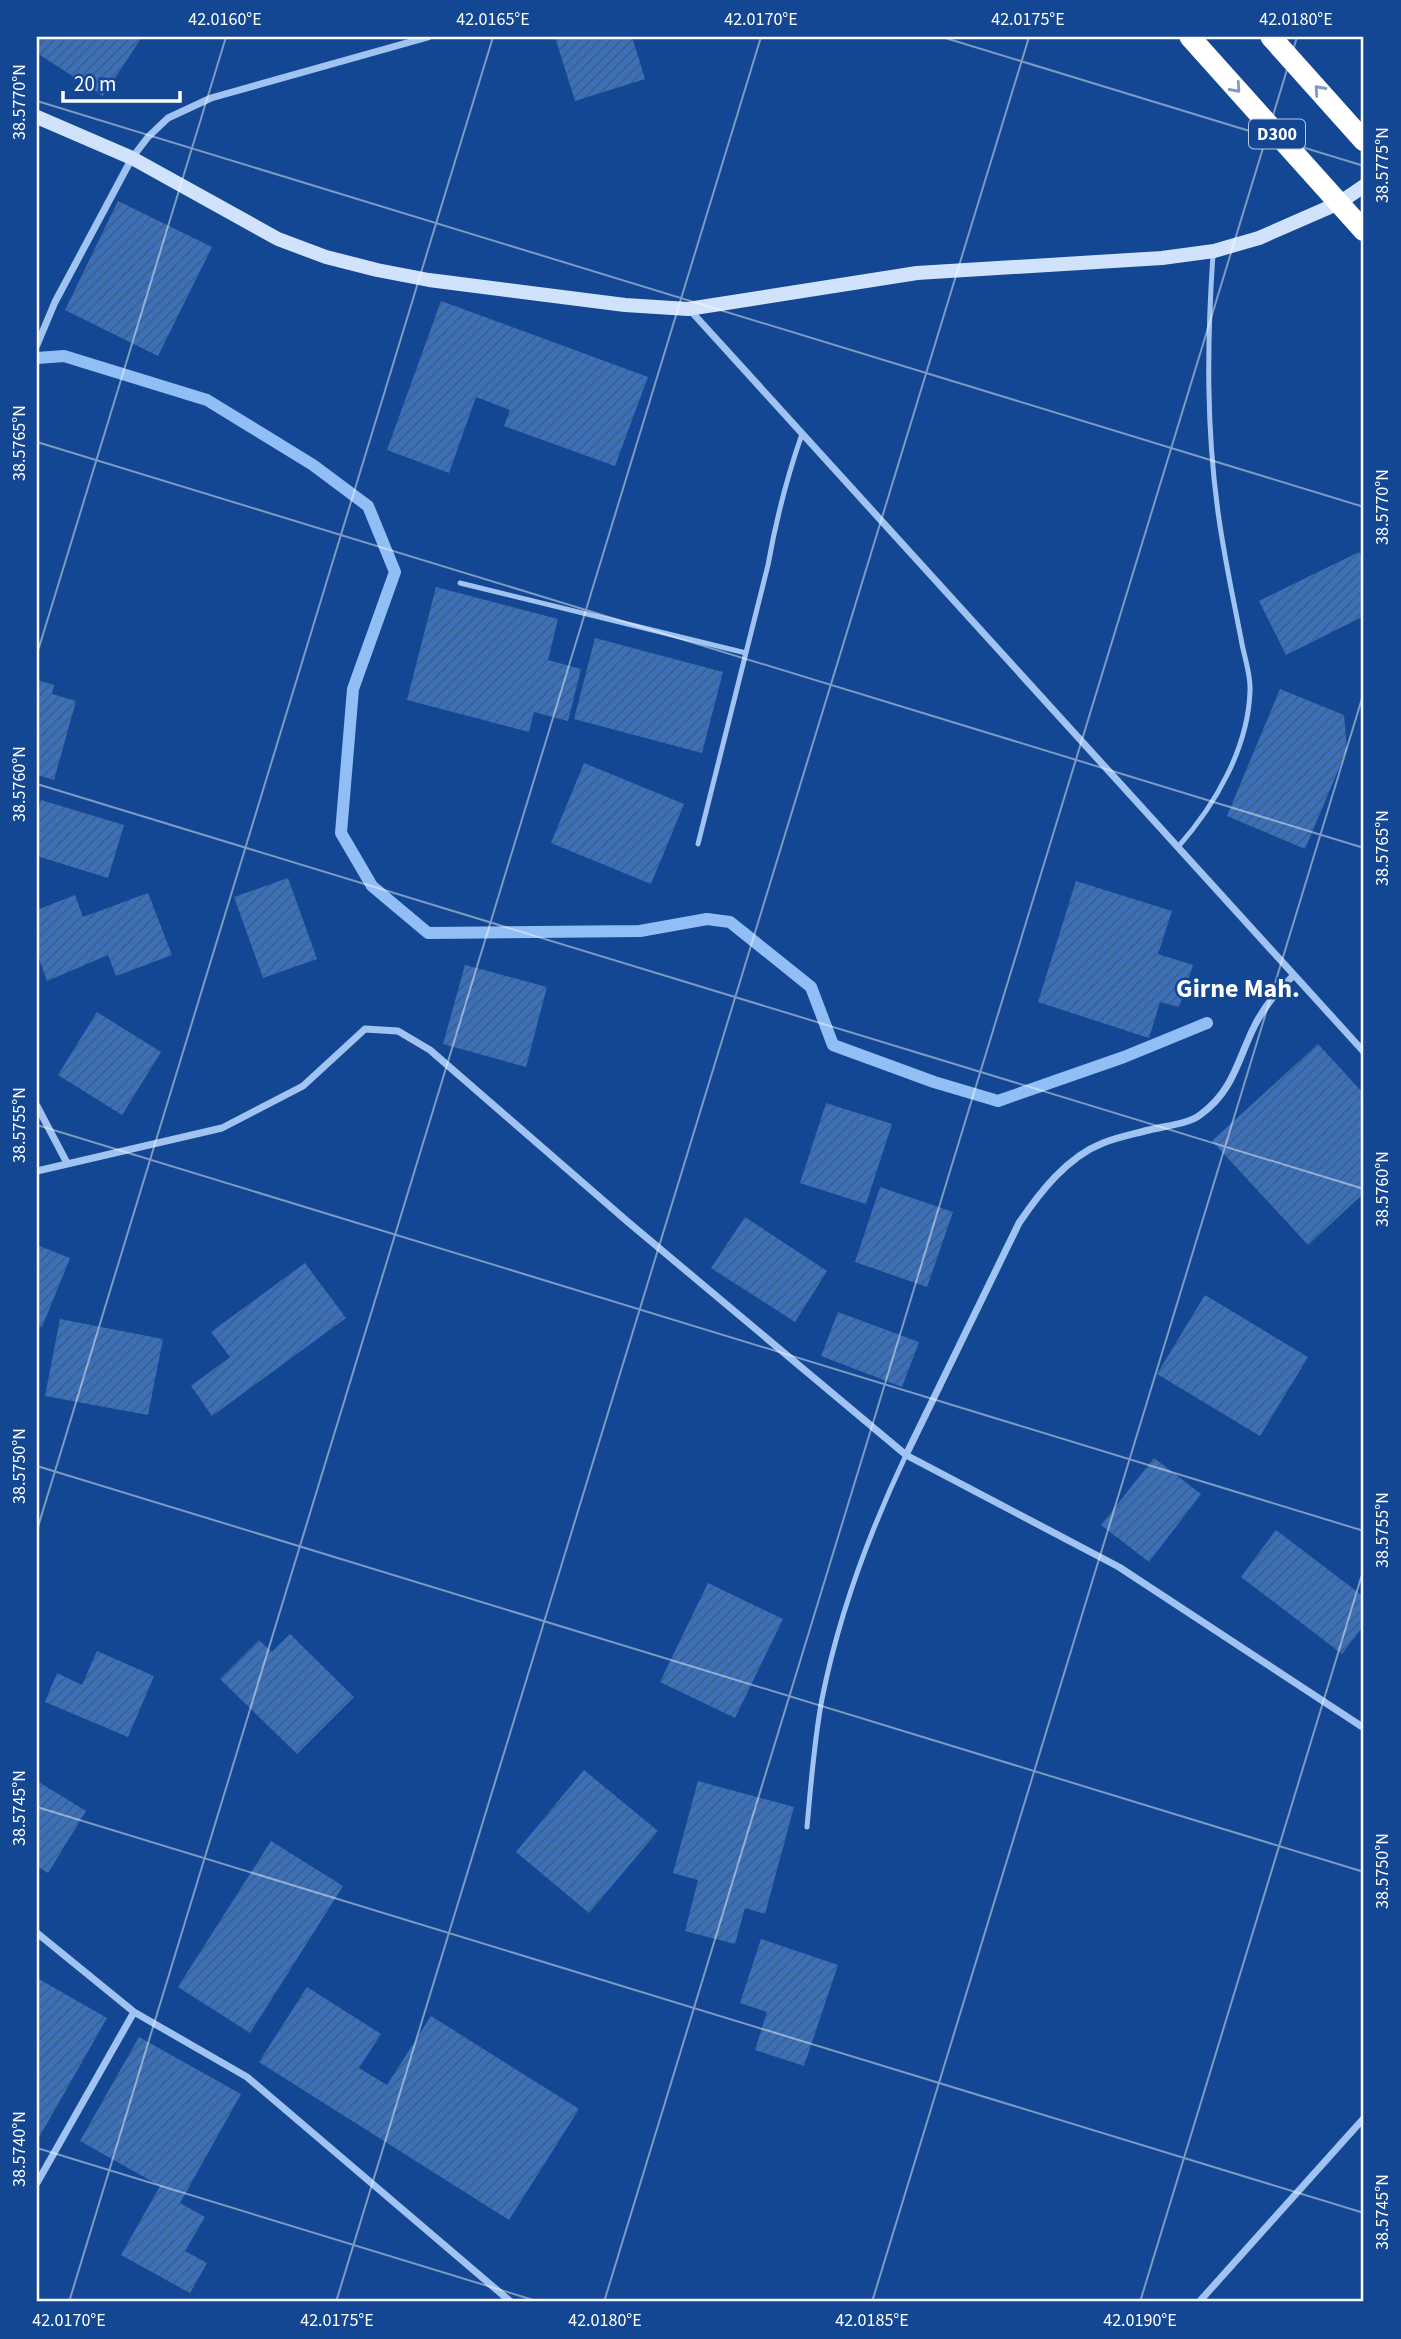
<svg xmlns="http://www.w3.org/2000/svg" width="1401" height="2339" font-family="'Source Sans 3',sans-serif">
	<defs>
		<pattern id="building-hatch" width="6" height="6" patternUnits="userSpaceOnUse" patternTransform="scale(1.75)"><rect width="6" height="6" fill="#3b71bc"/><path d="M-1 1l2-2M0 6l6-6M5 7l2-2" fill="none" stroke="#445d7e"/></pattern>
	</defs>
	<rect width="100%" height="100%" fill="#134793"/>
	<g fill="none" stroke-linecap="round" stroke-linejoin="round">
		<path stroke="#92bef6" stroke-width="12" d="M37,358L64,356L207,400L313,465L368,506L395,572L353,689L341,833L372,886L428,933L640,931L707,919L730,922L811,987L833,1045L934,1082L998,1101L1124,1057L1207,1023"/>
	</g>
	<path fill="url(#building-hatch)" d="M37,37H142L103,96L37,53Z
		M555,37H632L645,79L575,101Z
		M118,201L212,247L158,356L65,310Z
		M441,301L648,377L615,466L504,426L510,410L476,397L449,473L387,450Z
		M1359,552L1364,562V616L1286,655L1259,601Z
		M436,587L558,619L548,660L581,669L568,721L534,712L529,732L407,700Z
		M595,638L723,672L702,753L574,719Z
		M37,680L54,685L52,694L76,701L54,780L37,775Z
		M1280,689L1344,715L1347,749L1305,849L1227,816Z
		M584,763L684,804L651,884L551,843Z
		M41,800L124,825L108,878L37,856V814Z
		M288,878L317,959L263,978L234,897Z
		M1076,881L1172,911L1158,954L1193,965L1179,1007L1160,1002L1149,1038L1038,1002Z
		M148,893L172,955L116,976L108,955L47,981L37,953V910L75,895L83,917Z
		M465,965L547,987L526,1067L443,1044Z
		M97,1012L161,1052L122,1115L58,1075Z
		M1318,1044L1364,1094V1193L1308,1245L1212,1141Z
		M826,1103L892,1124L866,1204L800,1183Z
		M880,1187L953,1212L927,1287L855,1262Z
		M745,1217L827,1271L795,1322L711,1268Z
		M37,1245L70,1258L42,1327L37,1325Z
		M305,1263L346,1318L212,1416L191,1386L230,1357L211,1332Z
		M1205,1295L1308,1357L1260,1436L1157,1374Z
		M838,1312L919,1342L902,1387L821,1356Z
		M60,1319L163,1339L148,1415L45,1396Z
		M1154,1458L1201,1494L1149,1562L1101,1525Z
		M1276,1530L1364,1597V1625L1342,1654L1241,1577Z
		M708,1583L783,1619L735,1718L660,1682Z
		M290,1634L354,1697L297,1754L220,1679L259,1640L272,1652Z
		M97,1651L154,1676L128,1737L45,1702L57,1673L82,1685Z
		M584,1770L658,1831L589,1913L516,1852Z
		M37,1781L86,1811L48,1873L37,1866Z
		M698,1781L794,1807L765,1914L745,1908L735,1944L685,1931L698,1880L673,1873Z
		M271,1841L343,1886L250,2033L178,1987Z
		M761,1939L838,1965L804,2066L755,2050L767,2012L740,2003Z
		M37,1978L107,2018L37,2141Z
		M307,1987L381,2034L359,2068L387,2085L431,2016L579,2109L509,2220L259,2062Z
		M139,2037L241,2094L180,2203L205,2217L185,2251L207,2263L190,2293L121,2255L160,2186L80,2141Z"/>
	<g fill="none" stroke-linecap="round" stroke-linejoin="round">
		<path stroke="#a1c3f2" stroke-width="5" d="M460,583L746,653
			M698,844L768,565C776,520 787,477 802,434
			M1178,847C1215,805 1248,749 1250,691C1251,676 1245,659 1242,644C1234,602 1225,561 1219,519C1206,430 1207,343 1213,254
			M807,1827C811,1784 814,1741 822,1699C839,1613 869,1533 906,1455"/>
		<path stroke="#a1c3f2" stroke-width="7" d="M689,309L1364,1052
			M37,345L55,302L132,158L148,137L168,118L211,98L428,37
			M37,1106L67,1163
			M37,1171L222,1128L303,1086L365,1029L398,1031L430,1050L628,1222L906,1455L1119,1567L1364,1728
			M906,1455L1019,1223C1040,1192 1067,1157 1103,1143C1118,1137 1134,1134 1149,1130C1165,1126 1188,1124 1200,1115C1234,1091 1238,1058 1255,1025C1265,1005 1278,990 1294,975
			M37,1933L134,2012L247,2077L511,2302
			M37,2183L134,2012
			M1199,2302L1364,2118"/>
		<path stroke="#d0e2fc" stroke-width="14" d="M37,117L132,158L278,239L326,257L377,270L429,280L625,305L688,309L917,273L1162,258L1214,251L1259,238L1339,203L1364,186"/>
		<path stroke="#fff" stroke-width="21" d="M1190,37L1364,231
			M1271,37L1364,141"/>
	</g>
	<defs><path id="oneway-chevron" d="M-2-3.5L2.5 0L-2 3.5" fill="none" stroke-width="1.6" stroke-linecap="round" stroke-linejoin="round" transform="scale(1.75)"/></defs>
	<g stroke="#7d9ac4">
		<use href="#oneway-chevron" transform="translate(1236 88) rotate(48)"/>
		<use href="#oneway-chevron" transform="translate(1319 90) rotate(-132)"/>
	</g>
	<path fill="none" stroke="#fff" stroke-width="2" stroke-opacity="0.45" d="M942,37L1364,166M37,101L1364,507M37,442L1364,848M37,654L226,37M37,784L1364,1189M37,1125L1364,1531M37,1466L1364,1872M37,1530L493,37M37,1807L1364,2213M37,2148L540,2302M69,2302L761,37M336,2302L1029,37M604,2302L1297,37M872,2302L1364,692M1140,2302L1364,1568"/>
	<g text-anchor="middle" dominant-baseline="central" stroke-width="5" stroke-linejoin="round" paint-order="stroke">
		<rect fill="#134793" stroke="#b8c8df" stroke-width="2" x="1249" y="119.5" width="56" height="29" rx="5"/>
		<g font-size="18" font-weight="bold" fill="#fff">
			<text x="1277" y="134">D300</text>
		</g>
		<g font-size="26" font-weight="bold" fill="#fff" stroke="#134793">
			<text x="1238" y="988">Girne Mah.</text>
		</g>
	</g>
	<rect width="1401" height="2339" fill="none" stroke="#134793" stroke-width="77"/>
	<path d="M63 91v10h117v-10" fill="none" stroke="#ffffff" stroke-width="3.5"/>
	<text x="74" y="91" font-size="21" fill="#ffffff" stroke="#134793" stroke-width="5" paint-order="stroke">20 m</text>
	<rect x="38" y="38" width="1324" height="2262" fill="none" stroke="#fff" stroke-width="2.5"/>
	<g font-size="18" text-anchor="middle" fill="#fff">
		<text x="225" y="25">42.0160°E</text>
		<text x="493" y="25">42.0165°E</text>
		<text x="761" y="25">42.0170°E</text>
		<text x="1028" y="25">42.0175°E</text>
		<text x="1296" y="25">42.0180°E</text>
		<text transform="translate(19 102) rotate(-90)" y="6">38.5770°N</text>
		<text transform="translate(1382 165) rotate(-90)" y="6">38.5775°N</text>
		<text transform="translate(19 443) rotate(-90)" y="6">38.5765°N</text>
		<text transform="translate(1382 507) rotate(-90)" y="6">38.5770°N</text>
		<text transform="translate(19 784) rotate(-90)" y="6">38.5760°N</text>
		<text transform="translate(1382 848) rotate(-90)" y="6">38.5765°N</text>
		<text transform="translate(19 1125) rotate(-90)" y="6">38.5755°N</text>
		<text transform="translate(1382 1189) rotate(-90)" y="6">38.5760°N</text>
		<text transform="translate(19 1466) rotate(-90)" y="6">38.5750°N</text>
		<text transform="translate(1382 1530) rotate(-90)" y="6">38.5755°N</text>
		<text transform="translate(19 1808) rotate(-90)" y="6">38.5745°N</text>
		<text transform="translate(1382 1871) rotate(-90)" y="6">38.5750°N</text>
		<text transform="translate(19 2149) rotate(-90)" y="6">38.5740°N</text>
		<text transform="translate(1382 2212) rotate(-90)" y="6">38.5745°N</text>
		<text x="69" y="2326">42.0170°E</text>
		<text x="337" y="2326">42.0175°E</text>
		<text x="605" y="2326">42.0180°E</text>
		<text x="872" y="2326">42.0185°E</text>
		<text x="1140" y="2326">42.0190°E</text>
	</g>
</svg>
